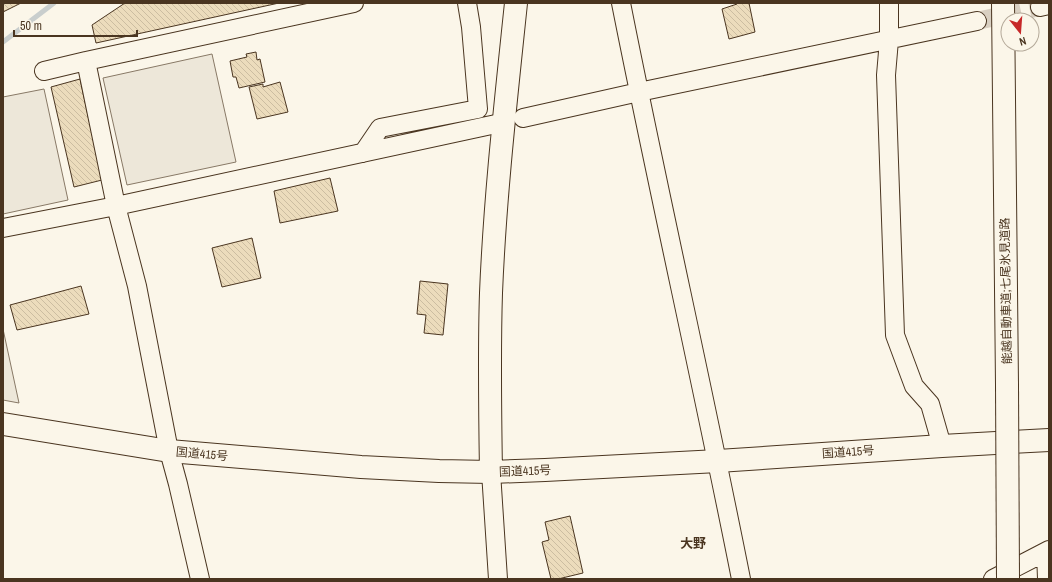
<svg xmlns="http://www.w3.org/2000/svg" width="1052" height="582" font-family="'Archivo Narrow','Noto Sans JP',sans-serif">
	<defs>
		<pattern id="building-back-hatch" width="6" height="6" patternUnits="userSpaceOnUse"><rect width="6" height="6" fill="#ecdcbc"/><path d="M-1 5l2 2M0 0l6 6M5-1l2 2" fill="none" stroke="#ccbda1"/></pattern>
	</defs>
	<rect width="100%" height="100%" fill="#fbf6e9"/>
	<path fill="#ede7d9" stroke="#887966" d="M212,54L236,162L127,185L103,78Z
		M44,89L68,200L3,214V97Z
		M3,329L19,403L3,400Z"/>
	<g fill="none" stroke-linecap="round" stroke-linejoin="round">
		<path stroke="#c9cecd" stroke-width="5" d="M3,42L54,3"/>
	</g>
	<path fill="url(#building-back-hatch)" stroke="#4a3520" d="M3,3H21L3,12Z
		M125,3H279L96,43L92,25Z
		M737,3H749L755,32L729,39L722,9L737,4Z
		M256,52L257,60L260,59L265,82L239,88L236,77H233L230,61L247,57L246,54Z
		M80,79L102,180L74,187L51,87Z
		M280,82L288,112L257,119L249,87L263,84V87Z
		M330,178L338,211L280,223L274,191Z
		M252,238L261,278L222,287L212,248Z
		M420,281L448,284L443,335L424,333L426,315L417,314Z
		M81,286L89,314L17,330L10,305Z
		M570,516L583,573L558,579H551L542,542L549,540L545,522Z"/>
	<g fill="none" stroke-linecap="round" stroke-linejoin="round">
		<path stroke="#d8cfc1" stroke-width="18" stroke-dasharray="18 9" stroke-linecap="butt" d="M977,21L1040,7"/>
		<defs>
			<path id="minor" d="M621,3C659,195 703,387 741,579
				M889,3V40L886,75L895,335L914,386L930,404L942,446
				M1040,7L1049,5
				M86,61L354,3
				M44,71L86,61L116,206L137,286L169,451L178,484L200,579
				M523,118L639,92L977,21
				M363,153L380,128L478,109L471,27L467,3
				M3,228L116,206L496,124
				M491,472L498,579
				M1046,552L1047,579
				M993,579L1049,550"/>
			<path id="highway" d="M1003,3L1007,385
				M3,424L169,451L361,467L439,471L491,472L545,470L718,461L942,446L1049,440
				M491,472C490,412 489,352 491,293C495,196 506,99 516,3"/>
		</defs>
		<use href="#minor" stroke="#4a3520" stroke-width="20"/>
		<use href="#highway" stroke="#4a3520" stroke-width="24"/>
		<use href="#minor" stroke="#fbf6e9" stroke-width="18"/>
		<use href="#highway" stroke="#fbf6e9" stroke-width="22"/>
		<defs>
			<path id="highway-bridge" d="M1007,385L1008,579"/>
		</defs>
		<use href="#highway-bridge" stroke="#4a3520" stroke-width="24" stroke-linecap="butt"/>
		<use href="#highway-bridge" stroke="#fbf6e9" stroke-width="22"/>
	</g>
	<g text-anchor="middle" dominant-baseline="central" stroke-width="3" stroke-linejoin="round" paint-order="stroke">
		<g font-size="12" fill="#4a3520" stroke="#fbf6e9">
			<text transform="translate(1006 291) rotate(-91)">能越自動車道;七尾氷見道路</text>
			<text transform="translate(848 452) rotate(-4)">国道415号</text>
			<text transform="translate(202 454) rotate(5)">国道415号</text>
			<text transform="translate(525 471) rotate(-2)">国道415号</text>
		</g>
		<g font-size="13" font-weight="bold" fill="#4a3520" stroke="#fbf6e9">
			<text x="693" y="543">大野</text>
		</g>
	</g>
	<rect width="1052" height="582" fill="none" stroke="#4a3520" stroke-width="8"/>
	<g transform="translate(1020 32) rotate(163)"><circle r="19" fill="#fbf6e9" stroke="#b4a999"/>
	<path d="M0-3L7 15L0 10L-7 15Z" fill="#c62828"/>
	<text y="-6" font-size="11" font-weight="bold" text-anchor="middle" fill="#4a3520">N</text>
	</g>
	<path d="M14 30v6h123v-6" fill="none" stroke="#4a3520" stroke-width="2"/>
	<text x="20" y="30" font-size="12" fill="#4a3520" stroke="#fbf6e9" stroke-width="3" paint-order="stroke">50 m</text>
</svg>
